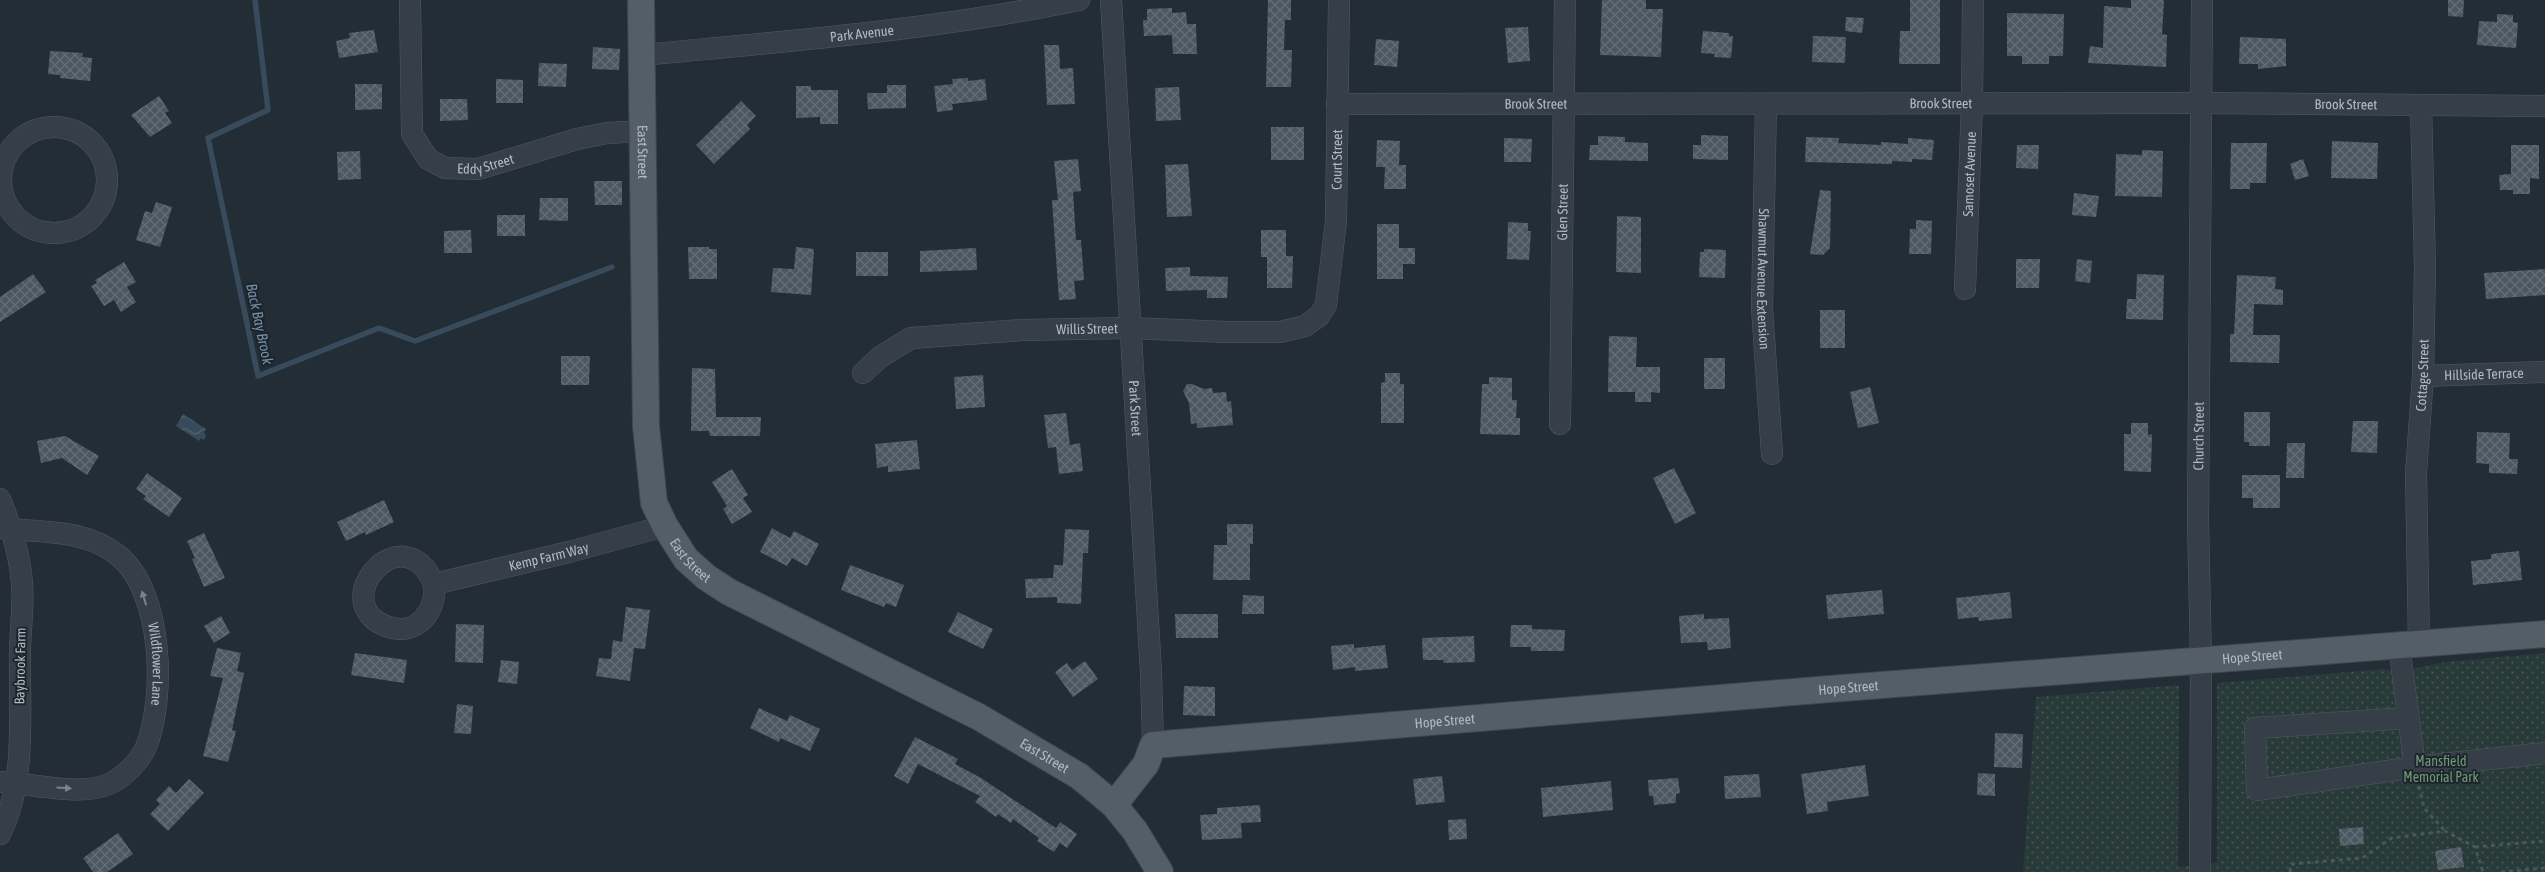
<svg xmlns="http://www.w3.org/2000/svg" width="2545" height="872" font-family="'Asap Condensed',sans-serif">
	<defs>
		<pattern id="park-dots" width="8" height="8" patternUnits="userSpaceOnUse" patternTransform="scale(1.25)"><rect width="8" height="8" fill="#283b39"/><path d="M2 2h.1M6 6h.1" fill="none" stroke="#455554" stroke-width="1.8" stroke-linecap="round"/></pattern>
		<pattern id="water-waves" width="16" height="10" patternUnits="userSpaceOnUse" patternTransform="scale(1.25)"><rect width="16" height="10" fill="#384b5c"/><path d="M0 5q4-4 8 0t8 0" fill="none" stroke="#526372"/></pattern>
		<pattern id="building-cross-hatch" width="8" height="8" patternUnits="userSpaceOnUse" patternTransform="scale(1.25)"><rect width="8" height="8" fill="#4b5862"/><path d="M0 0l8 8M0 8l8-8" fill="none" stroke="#636e77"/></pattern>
	</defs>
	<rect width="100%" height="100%" fill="#232d36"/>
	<path fill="url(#park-dots)" d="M2545,653V872H2023L2036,697L2179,685L2178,867L2217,863V683L2383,669L2399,672L2445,662Z"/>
	<path fill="url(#water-waves)" d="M183,414L206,429L204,433L206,435L204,440L201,438L199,441L176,426Z"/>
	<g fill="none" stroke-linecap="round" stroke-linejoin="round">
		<path stroke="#384b5c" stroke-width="5.5" d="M255,0L268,110L208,138L258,376L379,328L415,341L612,267"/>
	</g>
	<path fill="url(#building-cross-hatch)" d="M1268,0H1291V20H1285L1284,50H1292L1291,87H1266Z
		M1602,0H1646V9H1663L1661,57L1600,55Z
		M1910,0H1940V64H1899L1900,31H1910Z
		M2131,0H2164L2162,34L2167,35L2166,67L2088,63L2090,46L2103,48L2104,6L2131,8Z
		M2448,0H2464L2463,17L2448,16Z
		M1172,8V13L1186,12L1187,24H1196L1197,54H1173L1172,35L1144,36L1143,20H1147V9Z
		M2007,13L2064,14L2063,56H2049V64H2022V56H2007Z
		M2497,14L2513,15V22L2518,23L2516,48L2477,45L2479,21L2497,22Z
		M1846,17L1864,18L1862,33L1845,31Z
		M1528,27L1530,61L1508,63L1505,28Z
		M374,30L378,52L339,58L336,41L350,38L349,33Z
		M1703,31L1729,33V36H1733L1731,58L1714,57L1715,54L1701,53Z
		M1813,36L1846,37L1845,63L1812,62Z
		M2240,37L2286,39V66L2258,69V64H2239Z
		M1376,39L1399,41L1397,67L1374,65Z
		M1044,45H1059L1060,69L1073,68L1075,104L1047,105Z
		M593,47L620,49L619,70L592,69Z
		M50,51L83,53L82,57L92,58L90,81L60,78V75L48,74Z
		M539,63L567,64L566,87L538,86Z
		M968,78V81L985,79L987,100L952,104L953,110L937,112L934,86L953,84L952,79Z
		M496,79L523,80V103H496Z
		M355,84H382V109L355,110Z
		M887,85H906V108L868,109L867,93H887Z
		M796,86H811V90H838V124H820V117L796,118Z
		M1179,87L1181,120L1156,121L1155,88Z
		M159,96L169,111L165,113L172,123L150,137L131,115Z
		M440,99H467L468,120L440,121Z
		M741,101L756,116L747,125L750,129L714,164L696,145Z
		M1271,127H1304V160H1271Z
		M1701,135L1728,136V160L1693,159V145H1701Z
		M1598,136L1625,137V142L1648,143V161L1589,160L1590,145H1598Z
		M1806,137L1839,138L1838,143L1881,145V142L1908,144V138L1934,140L1932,160L1912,159V162L1892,161V164L1805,162Z
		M1504,138L1532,139L1531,162H1504Z
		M1377,140L1400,141L1399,165H1406V189H1384L1385,167H1376Z
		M2332,141L2378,143L2377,179L2331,178Z
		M2231,143H2267L2266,183H2250V189H2230Z
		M2017,145H2039L2038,169L2016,168Z
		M2511,145H2539V179L2530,178V194H2513V190H2500L2499,175L2511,174Z
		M2142,150L2163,151L2162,197L2115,196L2116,154L2142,155Z
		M360,151L361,179L338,180L337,152Z
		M1078,159L1081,191L1073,192L1076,240H1081L1084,280L1074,281L1076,299L1059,300L1052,200H1058L1054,161Z
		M2303,159L2309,176L2295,180L2290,164Z
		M1188,164L1192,216L1167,217L1165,165Z
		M594,181H622V205H595Z
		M1820,190L1831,191L1830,248L1823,255L1810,254Z
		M2074,193L2099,196L2096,217L2072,215Z
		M540,198H568V221L539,220Z
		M156,202L172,207L160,247L136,240L145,211L152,213Z
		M497,215H525V236H497Z
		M1617,216L1641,217V273L1616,272Z
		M1916,220L1932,221L1931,254H1909L1910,229H1916Z
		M1508,222L1528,223V231H1531L1529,260L1507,259Z
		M1377,224H1399V248H1415V264H1403V279H1377Z
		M471,230L472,253H444V231Z
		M1261,230H1286V256H1293L1292,288H1267V257H1261Z
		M688,247H709V249H717V279H689Z
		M796,247L814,249L811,295L771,292L773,268L794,269Z
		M976,248L977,270L920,272V251Z
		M1704,249L1726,250L1725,278L1699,277L1700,252H1704Z
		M856,252H888V276H856Z
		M2016,259H2040L2039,288H2016Z
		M2077,259L2092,261L2090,283L2075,281Z
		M124,262L136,282L127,287L136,302L121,312L114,300L104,306L91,286L97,283L95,280Z
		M1190,267V276L1228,277L1227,298H1207V290L1166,291L1165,268Z
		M2545,269V295L2486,299L2484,273Z
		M33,274L46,292L0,322V297Z
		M2137,274L2164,275L2163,320L2126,319L2127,299H2136Z
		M2237,275L2276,277L2275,289L2283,290V305L2254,304L2253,335H2280L2279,363L2230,362V334H2234Z
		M1820,310H1845V348H1820Z
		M1609,336L1637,337L1636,367H1660V393L1651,392V402H1635V392H1608Z
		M561,356H590L589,385H561Z
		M1704,358H1725V389H1704Z
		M692,368L715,369L716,417H761L760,436H710L709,431H691Z
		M1385,373H1400V384H1404V423H1381V383L1385,382Z
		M983,375L985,407L956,409L954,377Z
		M1489,377L1512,378V400H1517L1516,418H1520V435L1480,434L1482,384H1489Z
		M1187,384H1192L1204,389L1212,388L1213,393L1226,392L1227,402L1231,401L1233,425L1197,428V423L1191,424L1189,403L1183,391Z
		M1870,387L1879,423L1858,428L1850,392Z
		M2244,412H2270V446H2249V442H2244Z
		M1066,413L1070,445L1080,443L1083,471L1059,474L1056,447L1048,448L1044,415Z
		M2353,421H2378L2377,453L2351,452Z
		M2131,423H2148V435L2152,434L2151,472L2124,471V434H2131Z
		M2477,432L2510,433L2509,459H2518L2517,474L2489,473V464L2476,463Z
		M65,436L99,456L87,475L62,458L41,463L37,441Z
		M917,440L920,469L888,472V466L877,468L875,444Z
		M2287,443H2305L2304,478H2286Z
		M1674,468L1696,513L1675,524L1653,478Z
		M732,469L748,495L743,498L752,512L732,524L723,509L727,506L712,482Z
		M147,473L182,498L169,517L143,499L146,496L136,489Z
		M2242,475H2280V508H2253V498H2242Z
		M384,500L394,522L366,535L365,532L346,541L337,522Z
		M1227,524H1253V544H1250V580H1213L1214,545H1227Z
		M772,528L790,538L794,531L819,544L807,566L792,558L787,566L760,552Z
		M1065,529L1089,530L1088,553H1083L1081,604L1057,603V597L1026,598L1025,579L1053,578L1054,565H1063Z
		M204,533L225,578L204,587L192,559L195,558L187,541Z
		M2519,551L2522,580L2473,585L2471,561L2491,559V554Z
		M850,565L904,585L896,607L886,603L884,607L841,590Z
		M1882,590L1884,614L1828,619L1826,595Z
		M2010,592L2012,618L1979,621L1978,617L1958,619L1956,598Z
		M1243,595L1264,596V614H1242Z
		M626,607L650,610L645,649L634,648L630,681L596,676L599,658L611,659L613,640L622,642Z
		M958,612L993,629L983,649L948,632Z
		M1175,614H1218V638H1176Z
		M1704,614V619L1729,618L1731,648L1708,650L1707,642L1681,643L1679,616Z
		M221,616L230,633L214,643L204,626Z
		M456,624L484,625L483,663L455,662Z
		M1511,625H1532V629L1565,630L1564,651H1531V647H1510Z
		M1474,636L1475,662L1444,663L1443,660H1423L1422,638Z
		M1354,644V648L1385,645L1388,668L1355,671V667L1333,670L1331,646Z
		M217,648L241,653L237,671L244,673L232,730L236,731L228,762L203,756L223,678L210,676Z
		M355,653L407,660L404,683L351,675Z
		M501,660L519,662L517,684L498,682Z
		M1085,661L1098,679L1073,697L1055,672L1067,663L1072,670Z
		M1184,686L1215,687V716L1183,715Z
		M457,704L473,706L471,734L454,733Z
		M759,708L787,721L790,715L820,729L810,751L780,738L779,742L750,728Z
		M1995,733L2023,734L2022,768L1994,767Z
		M915,737L958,759L955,764L981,778L1056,828L1060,822L1077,834L1067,848L1060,843L1054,852L1037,841L1039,838L1013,819L1011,823L998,814L996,817L975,802L980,796L918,764L908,784L894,776Z
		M1865,765L1869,796L1827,802L1828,811L1807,814L1801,774Z
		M1978,773L1995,774V796L1977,795Z
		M1759,774L1761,797L1725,799L1724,776Z
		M1442,776L1445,802L1416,805L1413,779Z
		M1678,778L1680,793L1676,794V803L1654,805L1653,796H1649L1648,780Z
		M189,779L204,793L168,831L150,814L160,804L156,800L169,786L176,793Z
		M1611,781L1613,810L1543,817L1541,788Z
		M1260,805L1261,822L1241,823L1242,838L1202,840L1200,815L1217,814V808Z
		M1466,819L1467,839L1449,840L1448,820Z
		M2363,827L2364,844L2340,846L2339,829Z
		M118,833L133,854L107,872H93L83,858Z
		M2461,847L2464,867L2438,870L2435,851Z"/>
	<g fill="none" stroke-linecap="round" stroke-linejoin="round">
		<defs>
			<g id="minor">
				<path id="s1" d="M410,0L412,134L428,159L445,168L478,169L577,139L607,133L644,131"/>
				<path id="s2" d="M1111,0L1151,672L1153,745"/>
				<path id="s3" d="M642,55C789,41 935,30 1079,0"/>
				<path id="s4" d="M1337,104L2201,103L2545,106"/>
				<path id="s5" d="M1766,104L1762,308L1772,454"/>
				<circle cx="54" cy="180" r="53"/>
				<path id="s6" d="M1965,289L1972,103L1973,0"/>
				<path id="s7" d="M863,373L880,357L911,338L1023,330L1129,328L1227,332H1280L1305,326L1319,316L1326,305L1336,221L1339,0"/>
				<path id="s8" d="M2423,376L2545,372"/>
				<path id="s9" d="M1560,424L1565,0"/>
				<path d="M0,499C11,526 20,554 22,584C24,606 20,630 20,653C19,712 27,780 0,834"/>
				<path id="s10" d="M0,528C41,533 85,528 119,556C163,593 166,697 146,747C140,761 123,778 109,784C80,797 31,783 0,782"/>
				<path id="s11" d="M434,584C437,612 416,638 386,626C325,602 403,512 434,584L569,552L665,526"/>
				<path id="s12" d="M2419,644L2416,473L2423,376L2425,267L2421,106"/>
				<path d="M2399,646L2415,767"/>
				<path d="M2408,718L2255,728L2257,790L2415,767L2545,753"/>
				<path id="s13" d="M2200,872L2201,661L2198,520L2202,0"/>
			</g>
			<g id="major">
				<path id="s14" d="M641,0L646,426L654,503L665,526L686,559L706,577L729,592L979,717L1079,776L1114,805L1135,831L1160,872"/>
				<path id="s15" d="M1114,805L1146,764L1153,745L1830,689L2545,634"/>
			</g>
		</defs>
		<use href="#minor" stroke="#515a62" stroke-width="22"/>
		<use href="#major" stroke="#3f4850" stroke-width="28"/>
		<path stroke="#465858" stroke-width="3" stroke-dasharray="4 4" stroke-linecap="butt" d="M2419,786L2424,808L2445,831
			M2475,847L2545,841
			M2290,872L2291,864L2362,858L2392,838L2445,831L2475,847L2483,872
			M2501,872L2545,868"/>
		<use href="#minor" stroke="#363f47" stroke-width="21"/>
		<use href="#major" stroke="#545e67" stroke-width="26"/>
	</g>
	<defs><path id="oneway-solid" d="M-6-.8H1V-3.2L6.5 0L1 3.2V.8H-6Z" transform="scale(1.25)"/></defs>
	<g fill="#7a838b">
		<use href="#oneway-solid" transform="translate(144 598) rotate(-107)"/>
		<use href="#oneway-solid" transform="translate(64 788) rotate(3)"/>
	</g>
	<g text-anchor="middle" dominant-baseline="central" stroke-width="4" stroke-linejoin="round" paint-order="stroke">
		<g font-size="14" fill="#b1bac3" stroke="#1c242c">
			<text stroke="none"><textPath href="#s3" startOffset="221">Park Avenue</textPath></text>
			<text stroke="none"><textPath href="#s4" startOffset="199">Brook Street</textPath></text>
			<text stroke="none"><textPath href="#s4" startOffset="604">Brook Street</textPath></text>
			<text stroke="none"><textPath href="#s4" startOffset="1009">Brook Street</textPath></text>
			<text stroke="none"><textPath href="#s14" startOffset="152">East Street</textPath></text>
			<text stroke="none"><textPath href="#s7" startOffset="631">Court Street</textPath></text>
			<text stroke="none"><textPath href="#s1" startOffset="224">Eddy Street</textPath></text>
			<text stroke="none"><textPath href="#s6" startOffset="115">Samoset Avenue</textPath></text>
			<text stroke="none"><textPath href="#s9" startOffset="212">Glen Street</textPath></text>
			<text stroke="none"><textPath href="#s5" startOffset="175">Shawmut Avenue Extension</textPath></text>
			<text stroke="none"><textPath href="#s7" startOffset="236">Willis Street</textPath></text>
			<text stroke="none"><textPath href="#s8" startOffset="61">Hillside Terrace</textPath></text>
			<text stroke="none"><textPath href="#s12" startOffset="269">Cottage Street</textPath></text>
			<text stroke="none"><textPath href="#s2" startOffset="409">Park Street</textPath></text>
			<text stroke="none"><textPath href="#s13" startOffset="436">Church Street</textPath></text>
			<text stroke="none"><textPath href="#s11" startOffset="341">Kemp Farm Way</textPath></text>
			<text stroke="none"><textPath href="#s14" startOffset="572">East Street</textPath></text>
			<text stroke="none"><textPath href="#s15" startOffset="1175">Hope Street</textPath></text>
			<text stroke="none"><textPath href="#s10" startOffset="242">Wildflower Lane</textPath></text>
			<text transform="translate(20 666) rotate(-89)">Baybrook Farm</text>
			<text stroke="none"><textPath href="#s15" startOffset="770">Hope Street</textPath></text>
			<text stroke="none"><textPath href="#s15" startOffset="365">Hope Street</textPath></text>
			<text stroke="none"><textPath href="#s14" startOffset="978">East Street</textPath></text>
		</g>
		<g font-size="14" fill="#729776" stroke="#1c242c">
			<text x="2441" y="761">Mansfield<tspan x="2441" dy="16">Memorial Park</tspan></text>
		</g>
		<g font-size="15" font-style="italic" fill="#748ea4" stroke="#1c242c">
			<text transform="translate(260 324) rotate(78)">Back Bay Brook</text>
		</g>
	</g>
</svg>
